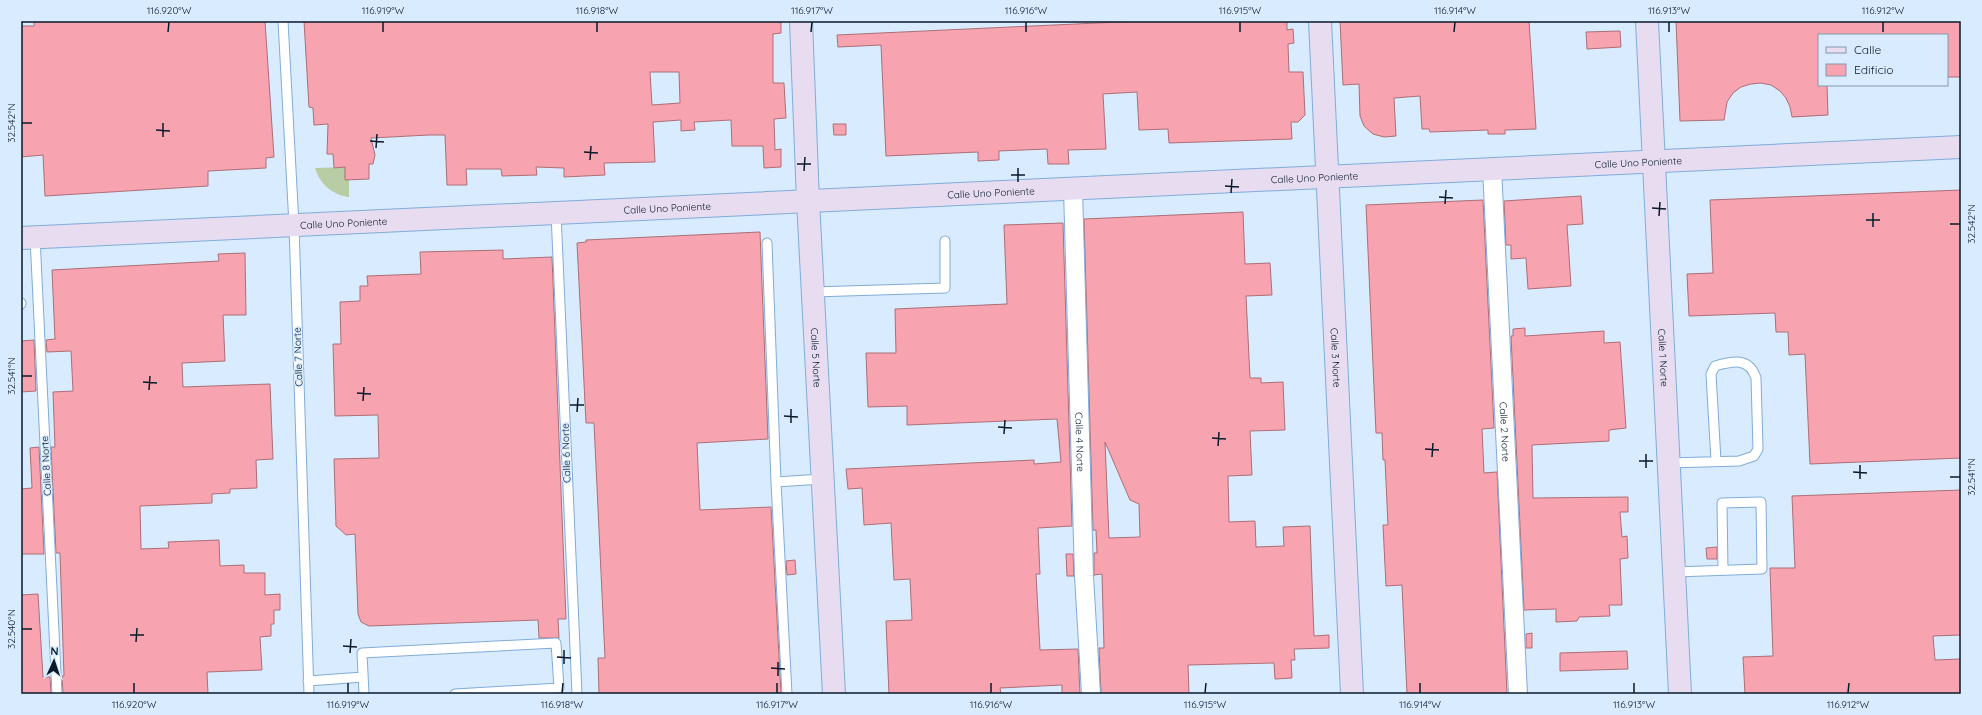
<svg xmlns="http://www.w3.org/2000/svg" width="1982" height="715" font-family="Quicksand,sans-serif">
	<rect width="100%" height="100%" fill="#d9ebfe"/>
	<path fill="#b8cda4" d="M349,167V197C332,195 320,184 315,168Z"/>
	<path fill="#f7a4b0" stroke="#ac6e77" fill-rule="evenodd" d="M34,21H265L274,157L266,158V168L208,171V186L45,196L43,155L21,157V26H34Z
		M304,21H781V33L773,34V83H784L786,118L774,119L775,150L781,149V167L764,168L763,146H732L731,120L694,122L695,130L681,131V120L653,122L655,162L604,163L605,175L564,177V168L536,167L537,175L502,176L501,169H466L467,185H447L445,135H429L371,138L375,155L373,164H369V179L345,180V167L334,168L333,154H327L328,124L314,125L313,108L309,107ZM650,72H679L680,103L652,105Z
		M1141,21H1287V30L1293,29L1294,43L1288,44L1289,72H1303L1305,115L1298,122H1291L1292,139L1169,143L1168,129L1139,130L1137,92L1103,94L1106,149L1068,150L1069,164H1048L1047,149L999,151V160L978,161V152L886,156L881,45L838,47L837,35Z
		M1340,21H1529L1536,129L1505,130V134H1488V130L1430,132L1429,129H1422L1420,96L1394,98L1396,136L1384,137L1373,134L1364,126L1360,116L1359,84L1343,85Z
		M1676,21H1961V77H1947V35H1819V85H1827L1828,115L1792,117L1790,107L1786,98L1780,91L1771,85L1761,83L1751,84L1741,87L1733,93L1727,102L1724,120L1680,121Z
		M1620,31L1621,47L1587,49L1586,32Z
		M833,124H846V135H834Z
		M1961,190V458L1810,464L1805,354L1789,355L1788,332H1776L1775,313L1689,316L1687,274L1713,273L1710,200Z
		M1581,196L1583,224L1567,225L1571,286L1528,289L1526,258L1511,259V245H1506L1504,201Z
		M1483,200L1494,428L1482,429L1484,473L1497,472L1507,694H1407L1402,585L1386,586L1383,525H1388L1385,460H1383L1382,433H1376L1366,205Z
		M1243,212L1245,264L1270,263L1272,295L1246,296L1250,378H1261V383L1283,382L1285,430L1250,431L1252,475L1228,476L1229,522L1255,521L1256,547L1284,546L1283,527L1310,526L1314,636L1329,635V648L1294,649L1295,660H1291L1292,678L1275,679L1274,663L1188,665L1189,694H1101L1099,648H1104L1102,574L1094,575V553H1097L1096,530H1093L1084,219ZM1105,442L1130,500L1139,504L1140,537L1109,538Z
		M1063,223L1072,526L1038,528L1040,574H1036L1040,650L1078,649L1080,694H1062V685L1000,688L1001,694H889L886,621L912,620L910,579L894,580L891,523L864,525L862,488L848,489L846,469L1034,460V464L1061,462L1057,419L907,425V406L868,407L866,353H896L895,309L1007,304L1004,225Z
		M760,232L768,439L697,443L700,510L771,507L781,694H599L598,658H605L594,423H586L577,243L586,242V240Z
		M503,250V259L552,257L566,619H558L559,638H539L538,620L369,626L361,622L358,614L355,534L346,535L336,526L334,459L379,458L378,415L335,416L333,344H341L340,302L360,301V286H368L367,276L421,274L420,252Z
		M245,253L246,315H223L225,361L182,363L183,387L270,384L273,459L256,460L257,488L230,489V493L212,494V503L140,506L141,549L169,548L168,542L219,540L220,566L244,565V573H265V595L280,594V610H274V624H271V636L260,637L262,670L207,672L208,694H63L62,676H64L60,553H56L51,447H55L53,392L73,391L71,351L47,352L46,340L55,339L52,270L219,261L218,254Z
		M1525,328V336L1604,331V343L1620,342L1626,428L1609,430V441L1532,445L1533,498L1628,497V512H1620L1622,537L1627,536L1628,558L1620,559L1622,605H1609L1610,616L1579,617L1577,621L1556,622V609L1524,610L1511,336H1513V329Z
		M34,340L36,391L21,392V341Z
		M39,447L44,554H21V489L32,488L30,448Z
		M1961,490V635L1933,636L1935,660L1961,659V694H1745L1743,657L1773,656L1770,568H1795L1792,496Z
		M1717,547V559H1707L1706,548Z
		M1066,554H1073L1074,576H1067Z
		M795,560L796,574L787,575L786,561Z
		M38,594L43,677H50L51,694H21V595Z
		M1532,633V648H1526V634Z
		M1627,651L1628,669L1560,671V653Z"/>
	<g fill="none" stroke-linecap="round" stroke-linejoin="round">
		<defs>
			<path id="lane" d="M283,21L294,225L309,694
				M556,213L577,694
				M35,237L57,694
				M767,243L776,482L822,479
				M812,292L945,288V241
				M21,304V303
				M1669,463L1739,461L1754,456L1758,449L1756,378C1749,357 1733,361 1715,366L1711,374L1716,461
				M776,482L787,694
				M1674,572L1762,569L1761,502L1722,503L1723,570
				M308,681L363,677
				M364,694L362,653L556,643L559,688L455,694"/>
			<g id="street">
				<path id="s1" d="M1492,169L1518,694"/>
				<path id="s2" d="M1073,189L1084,576L1091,694"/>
			</g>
			<g id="secondary">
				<path id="s3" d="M801,21L808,201L834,694"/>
				<path id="s4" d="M1320,21L1352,694"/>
				<path id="s5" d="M1647,21L1680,694"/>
				<path id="s6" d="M21,238L1961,147"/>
			</g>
		</defs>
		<use href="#lane" stroke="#80acd9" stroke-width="11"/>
		<use href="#street" stroke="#80acd9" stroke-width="20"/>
		<use href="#secondary" stroke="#80acd9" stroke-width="24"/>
		<use href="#lane" stroke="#fff" stroke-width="9"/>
		<use href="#street" stroke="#fff" stroke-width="18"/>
		<use href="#secondary" stroke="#e8dcf1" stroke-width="22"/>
	</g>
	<path fill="none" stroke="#091a2b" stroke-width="1.5" d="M168,32L169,22M383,32V22M597,32V22M811,32L812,22M1026,32V22M1240,32V22M1454,32L1455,22M1669,32V22M1883,32V22M22,123H32M156,130L170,131M163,137V123M370,141L384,142M376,148L377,134M584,152L598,153M590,160L591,146M797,164H811M804,171L805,157M1011,175H1025M1018,182V168M1225,186L1239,187M1231,193L1232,179M1439,197L1453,198M1445,204L1446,190M1652,208L1666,209M1659,216L1660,202M1866,220H1880M1950,224H1960M1873,227V213M22,376H32M143,382L157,383M149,390L150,376M357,393L371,394M363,401L364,387M570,405H584M577,412L578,398M784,416L798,417M791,423V409M998,427L1012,428M1004,434L1005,420M1212,438L1226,439M1218,446L1219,432M1425,449L1439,450M1432,457L1433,443M1639,461H1653M1646,468V454M1853,472L1867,473M1950,477H1960M1860,479V465M22,629H32M130,635H144M136,642L137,628M343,646L357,647M350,653L351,639M557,657L571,658M564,664V650M771,668L785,669M778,676V662M134,693V683M348,693V683M562,693L563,683M777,693V683M991,693V683M1205,693L1206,683M1420,693V683M1634,693V683M1848,693L1849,683"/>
	<g text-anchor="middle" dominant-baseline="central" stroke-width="3" stroke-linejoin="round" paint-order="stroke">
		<g font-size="10" fill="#091a2b" stroke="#d9ebfe">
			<text stroke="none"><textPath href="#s6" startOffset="1619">Calle Uno Poniente</textPath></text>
			<text stroke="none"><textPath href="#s6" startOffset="1295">Calle Uno Poniente</textPath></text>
			<text stroke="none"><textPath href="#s6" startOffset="971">Calle Uno Poniente</textPath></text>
			<text stroke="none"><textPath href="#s6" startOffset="647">Calle Uno Poniente</textPath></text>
			<text stroke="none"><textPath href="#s6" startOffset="323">Calle Uno Poniente</textPath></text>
			<text transform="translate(298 357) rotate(-92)">Calle 7 Norte</text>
			<text stroke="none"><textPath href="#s5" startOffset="337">Calle 1 Norte</textPath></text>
			<text stroke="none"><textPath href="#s3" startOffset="337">Calle 5 Norte</textPath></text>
			<text stroke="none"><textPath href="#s4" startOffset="337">Calle 3 Norte</textPath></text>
			<text stroke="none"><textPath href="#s1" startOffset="263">Calle 2 Norte</textPath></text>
			<text stroke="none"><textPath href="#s2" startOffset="253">Calle 4 Norte</textPath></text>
			<text transform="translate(566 453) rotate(-92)">Calle 6 Norte</text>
			<text transform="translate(46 466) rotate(-93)">Calle 8 Norte</text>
		</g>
	</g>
	<rect width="1982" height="715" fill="none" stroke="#d9ebfe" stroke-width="44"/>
	<rect x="1818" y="34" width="130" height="52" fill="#d9ebfe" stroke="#8697aa"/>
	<rect x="1826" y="47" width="20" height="6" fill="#e8dcf1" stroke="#8697aa"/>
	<text x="1854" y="54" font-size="12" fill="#091a2b">Calle</text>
	<rect x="1826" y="64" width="20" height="12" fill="#f7a4b0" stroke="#8697aa"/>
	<text x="1854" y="74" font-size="12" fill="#091a2b">Edificio</text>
	<g transform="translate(54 661) rotate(3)" stroke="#d9ebfe" stroke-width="3" paint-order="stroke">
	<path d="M0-3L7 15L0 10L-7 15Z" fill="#091a2b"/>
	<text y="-6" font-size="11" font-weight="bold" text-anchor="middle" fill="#091a2b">N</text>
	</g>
	<rect x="22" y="22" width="1938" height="671" fill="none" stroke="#091a2b" stroke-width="1.5"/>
	<g font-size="10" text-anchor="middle" fill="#091a2b">
		<text x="169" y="14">116.920°W</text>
		<text x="383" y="14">116.919°W</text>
		<text x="597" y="14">116.918°W</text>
		<text x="812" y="14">116.917°W</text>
		<text x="1026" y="14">116.916°W</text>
		<text x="1240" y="14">116.915°W</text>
		<text x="1455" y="14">116.914°W</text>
		<text x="1669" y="14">116.913°W</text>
		<text x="1883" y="14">116.912°W</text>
		<text transform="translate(11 123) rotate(-90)" y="4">32.542°N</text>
		<text transform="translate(1971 224) rotate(-90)" y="4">32.542°N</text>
		<text transform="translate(11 376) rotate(-90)" y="4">32.541°N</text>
		<text transform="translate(1971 477) rotate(-90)" y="4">32.541°N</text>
		<text transform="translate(11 629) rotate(-90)" y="4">32.540°N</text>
		<text x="134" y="708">116.920°W</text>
		<text x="348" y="708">116.919°W</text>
		<text x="562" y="708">116.918°W</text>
		<text x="777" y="708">116.917°W</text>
		<text x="991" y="708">116.916°W</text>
		<text x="1205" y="708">116.915°W</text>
		<text x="1420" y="708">116.914°W</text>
		<text x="1634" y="708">116.913°W</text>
		<text x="1848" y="708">116.912°W</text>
	</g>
</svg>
